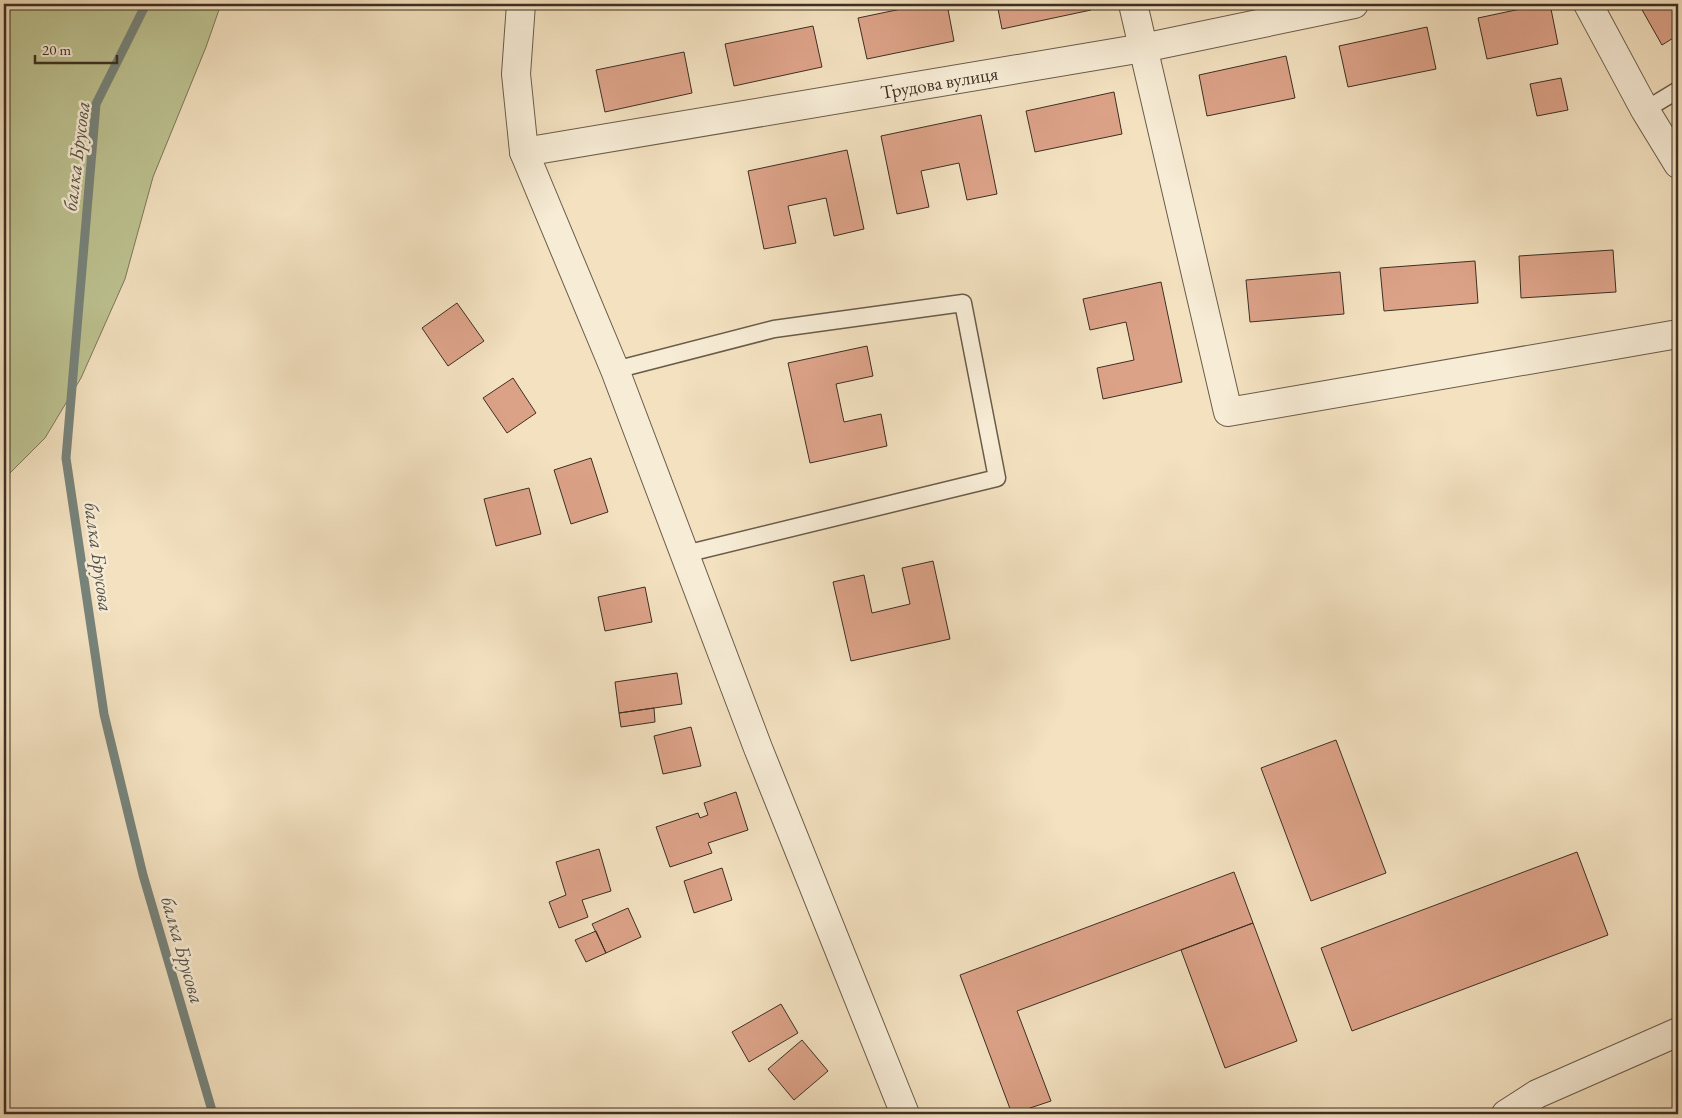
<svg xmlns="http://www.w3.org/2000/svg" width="1682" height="1118" font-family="'EB Garamond',serif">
	<rect width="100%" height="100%" fill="#f3e1c0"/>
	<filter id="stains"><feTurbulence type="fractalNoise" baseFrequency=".004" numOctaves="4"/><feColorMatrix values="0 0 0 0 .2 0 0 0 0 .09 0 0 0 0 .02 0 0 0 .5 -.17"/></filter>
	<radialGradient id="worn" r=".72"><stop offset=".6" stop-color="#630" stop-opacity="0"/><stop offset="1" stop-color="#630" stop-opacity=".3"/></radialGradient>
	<path fill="#bdc291" stroke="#7d785a" d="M4,4H221L206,47L153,177L125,279L81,378L45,438L4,479Z"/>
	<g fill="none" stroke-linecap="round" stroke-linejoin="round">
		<path stroke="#77847c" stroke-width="9" d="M146,4L96,104L66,458L104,714L143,875L213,1114"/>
	</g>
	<path fill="#dca288" stroke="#3d2f23" d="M925,4H947L954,41L867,59L858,18Z
		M997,4H1089L1091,10L1002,29Z
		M1544,4H1550L1558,44L1487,59L1478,18Z
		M1648,4H1678V35L1662,45L1641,8Z
		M813,26L822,67L734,86L725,44Z
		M1427,27L1436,69L1348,87L1339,46Z
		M684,52L692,93L605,112L596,70Z
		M1286,56L1295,98L1207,116L1199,75Z
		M1561,78L1568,110L1537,116L1530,84Z
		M1114,92L1122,134L1035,152L1026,111Z
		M981,115L997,194L967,200L959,163L921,171L929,207L897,214L881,136Z
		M847,150L864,229L834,236L826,198L788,206L796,243L764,249L748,171Z
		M1613,250L1616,292L1521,298L1519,256Z
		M1475,261L1478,303L1384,311L1380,268Z
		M1340,272L1344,314L1250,322L1246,280Z
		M1161,282L1182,382L1103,399L1097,368L1134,360L1126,322L1090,330L1083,299Z
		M457,303L484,341L448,366L422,328Z
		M867,346L873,376L836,384L844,422L881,414L887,446L810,463L788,363Z
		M513,378L536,413L507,433L483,398Z
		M591,458L608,512L571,524L554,470Z
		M529,488L541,534L496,546L484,499Z
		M933,561L950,639L851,661L833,582L864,575L872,613L910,604L902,568Z
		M645,587L652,622L605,631L598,597Z
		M677,673L682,704L619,713L615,682Z
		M654,708L655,722L621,727L619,713Z
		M691,727L701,766L663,774L654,736Z
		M1336,740L1386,873L1311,901L1261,768Z
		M736,792L748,830L708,843L712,853L670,867L656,827L698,813L700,818L708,815L704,803Z
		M599,849L611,891L582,900L588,917L559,928L549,902L566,895L556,862Z
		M1577,852L1608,935L1352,1031L1321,948Z
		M722,868L732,900L694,913L684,881Z
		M1234,872L1253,923L1017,1011L1051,1101L1012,1114L960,975Z
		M628,908L641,937L606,953L592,924Z
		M1253,923L1297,1041L1225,1068L1181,950Z
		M596,931L606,953L586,962L575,940Z
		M781,1004L798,1033L749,1062L732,1032Z
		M802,1040L828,1071L794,1100L768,1069Z"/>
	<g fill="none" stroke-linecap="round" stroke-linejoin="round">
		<defs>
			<path id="lane" d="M1645,110L1678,90
				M615,370L774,329L963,303L997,478L685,554"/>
			<g id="street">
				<path d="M521,4L516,74L524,152L615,370L758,748L905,1114"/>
				<path d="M1133,4L1228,412L1678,334"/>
				<path d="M1588,4L1645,110L1678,164"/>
				<path id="s1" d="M524,152L1143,48L1354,4"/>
				<path d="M1506,1114L1537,1094L1678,1032"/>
			</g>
		</defs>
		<use href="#lane" stroke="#6a5c4a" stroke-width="19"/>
		<use href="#street" stroke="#6a5c4a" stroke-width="30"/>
		<use href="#lane" stroke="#f7ecd6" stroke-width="16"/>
		<use href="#street" stroke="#f7ecd6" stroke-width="28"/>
	</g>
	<g text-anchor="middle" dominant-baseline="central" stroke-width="5" stroke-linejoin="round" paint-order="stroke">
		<g font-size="19" fill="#3d2f23" stroke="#f7ecd6">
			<text stroke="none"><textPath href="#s1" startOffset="421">Трудова вулиця</textPath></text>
		</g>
		<g font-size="20" font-style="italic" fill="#555248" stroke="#f7ecd6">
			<text transform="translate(76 156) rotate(-83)">балка Брусова</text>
			<text transform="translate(99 557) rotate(82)">балка Брусова</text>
			<text transform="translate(183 950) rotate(74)">балка Брусова</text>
		</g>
	</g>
	<rect width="1682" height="1118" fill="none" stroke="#f3e1c0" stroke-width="20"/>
	<rect x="5" y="5" width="1672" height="1108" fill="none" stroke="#3d2f23" stroke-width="2.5"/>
	<rect x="10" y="10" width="1662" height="1098" fill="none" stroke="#3d2f23"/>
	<path d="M35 55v8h82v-8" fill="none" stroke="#3d2f23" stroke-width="2.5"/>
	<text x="42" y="55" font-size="15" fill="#3d2f23" stroke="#f7ecd6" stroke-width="4" paint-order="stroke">20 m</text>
	<rect width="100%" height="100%" filter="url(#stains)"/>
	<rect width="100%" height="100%" fill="url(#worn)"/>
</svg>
